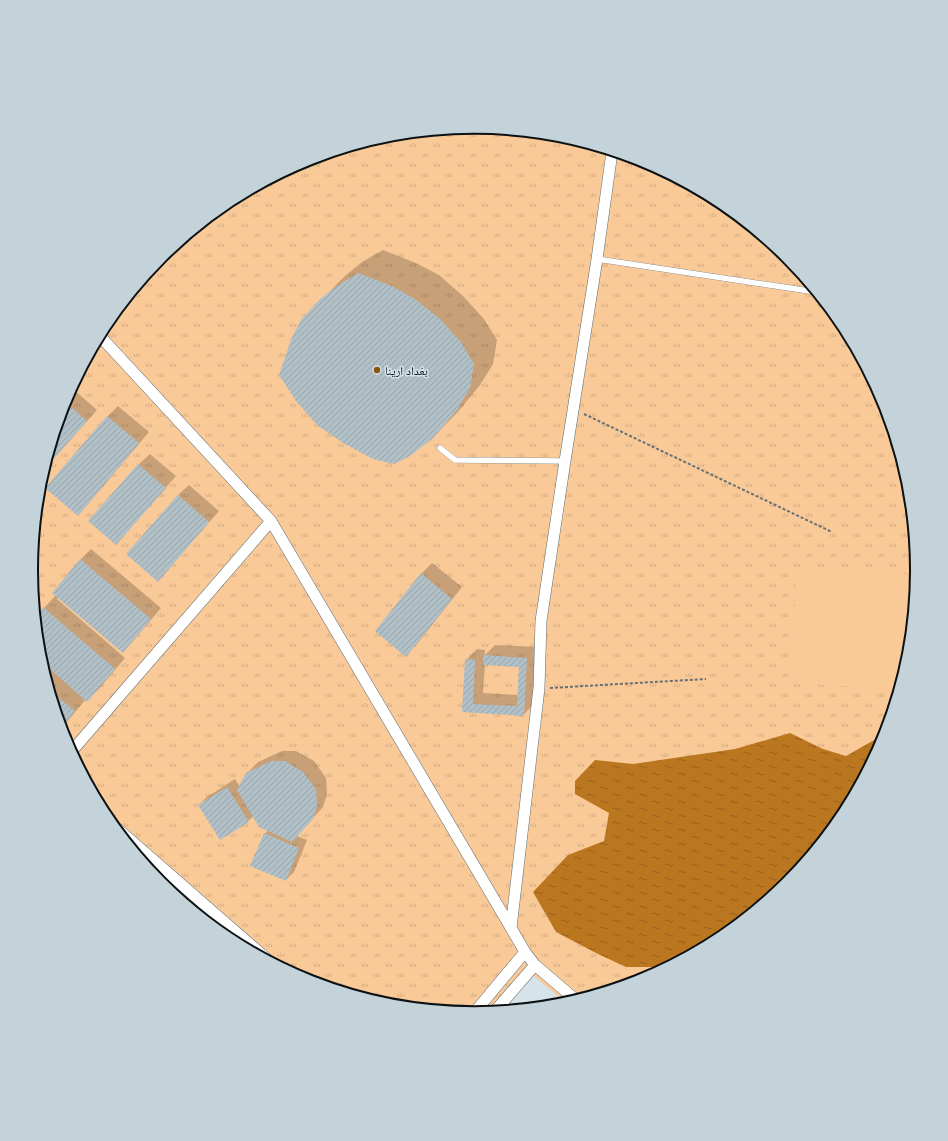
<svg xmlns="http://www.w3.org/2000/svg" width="948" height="1141" font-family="'IBM Plex Sans','Noto Naskh Arabic',sans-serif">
	<defs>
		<pattern id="grass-tufts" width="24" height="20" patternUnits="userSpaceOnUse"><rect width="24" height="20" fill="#f9c997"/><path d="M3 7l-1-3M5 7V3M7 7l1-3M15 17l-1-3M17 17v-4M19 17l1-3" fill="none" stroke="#d4ac81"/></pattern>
		<pattern id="water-ripples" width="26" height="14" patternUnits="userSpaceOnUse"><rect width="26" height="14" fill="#bb771f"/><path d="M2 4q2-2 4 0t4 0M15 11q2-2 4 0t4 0" fill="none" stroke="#96601a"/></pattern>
		<pattern id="building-hatch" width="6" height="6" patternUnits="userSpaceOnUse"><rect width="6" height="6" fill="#b1c0c7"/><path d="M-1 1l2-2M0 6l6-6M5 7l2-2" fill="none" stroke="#97a4aa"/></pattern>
	</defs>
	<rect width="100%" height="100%" fill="#d4e4ea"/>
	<path fill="url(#grass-tufts)" d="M474,128L561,136L644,161L720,202L787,257L842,325L883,401L909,484L917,571L908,657L883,740L842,817L787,884L720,939L643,980L566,1003L533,975L505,1010L474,1013L387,1005L304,980L228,939L161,884L106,816L65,740L39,657L31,570L40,484L65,401L106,324L161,257L228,202L305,161L388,136Z"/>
	<path fill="#f9c997" d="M797,567L917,575L908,657L899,689L790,683Z"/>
	<path fill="url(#water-ripples)" d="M790,733L823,749L846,756L876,739L882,743L842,817L787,884L720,939L667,967H626L598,954L556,932L533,892L568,855L604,841L609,813L575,794V781L595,760L633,764L735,749Z"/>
	<path fill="#0003" fill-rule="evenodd" d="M383,250L416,263L439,275L463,296L484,319L497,340L493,364L480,385L457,413L433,437L321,300L345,276L362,262Z
		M72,388L97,410L44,469L65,401Z
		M118,406L149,432L88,504L78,515L47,488L108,416Z
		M150,454L176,476L126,533L116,544L90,521L139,464Z
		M189,485L219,511L168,569L128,554L178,495Z
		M91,549L161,608L133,641L123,651L59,597L57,599L125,658L98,690L87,700L86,699L61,729L41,663L50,671L51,669L36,617L56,595L80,560Z
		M432,563L462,587L417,644L406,655L421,574Z
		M495,645L537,647L534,704L523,715L463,711L466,660L477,649L485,650V655ZM485,664L520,666L519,695L483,693Z
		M282,751H296L314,761L326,778L327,794L323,807L297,836L307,840L294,872L286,880L265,834L268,830L254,816L248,821L199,805L207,797L235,779L240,787L247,773L258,762Z"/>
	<path fill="url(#building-hatch)" d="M358,273L392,286L415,299L440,319L461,342L474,364L470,388L457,410L433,438L410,456L394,464L373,459L345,444L318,426L296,401L279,375L292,337L301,320L320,299L337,286Z
		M65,402L87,421L44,470L51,447Z
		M107,416L139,443L78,516L45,488Z
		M138,464L166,488L116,545L88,521Z
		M178,495L209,522L158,582L126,554Z
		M80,559L151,619L123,653L52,593Z
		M421,573L452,599L406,657L375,631Z
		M43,607L115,669L87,702L41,661L39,657L35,616Z
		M483,655L527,658L524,716L462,712L465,659L475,660L473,704L517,706L519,667L483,665Z
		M49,690L75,711L61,728Z
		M271,761H285L303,772L316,789L317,806L313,819L292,842L259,827L237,790L246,773Z
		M227,787L249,822L220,840L198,805Z
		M264,833L299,848L286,881L250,866Z"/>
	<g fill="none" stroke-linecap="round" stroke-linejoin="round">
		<defs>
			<path id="service" d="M597,259L816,292
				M440,448L455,460L565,461"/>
			<path id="minor" d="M100,336L271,521L511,928
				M71,752L271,521
				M112,824L268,960
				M576,1000L535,965L525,952L511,928L539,688L541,621L565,461L597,259L612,152
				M495,1011L535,965
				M474,1013L525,952"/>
		</defs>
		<use href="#service" stroke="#606e74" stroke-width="6"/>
		<use href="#minor" stroke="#606e74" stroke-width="12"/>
		<path stroke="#677175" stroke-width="2" stroke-dasharray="3 2" stroke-linecap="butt" d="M584,414L832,532
			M550,688L706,679"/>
		<use href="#service" stroke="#fff" stroke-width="5.5"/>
		<use href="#minor" stroke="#fff" stroke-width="11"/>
	</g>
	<circle fill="#8d570b" stroke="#d4e4ea" stroke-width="1.5" cx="377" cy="370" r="4"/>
	<g text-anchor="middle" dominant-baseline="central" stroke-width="3" stroke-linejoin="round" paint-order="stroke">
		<g font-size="12" fill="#0c1113" stroke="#d4e4ea" text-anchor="start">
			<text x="385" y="370">بغداد ارينا</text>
		</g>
	</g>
	<path d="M0 0H948V1141H0ZM38 570a436 436 0 1 1 872 0a436 436 0 1 1-872 0Z" fill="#c4d3d9" fill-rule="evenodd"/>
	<path fill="none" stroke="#0c1113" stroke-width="2" d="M38 570a436 436 0 1 1 872 0a436 436 0 1 1-872 0Z"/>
</svg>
